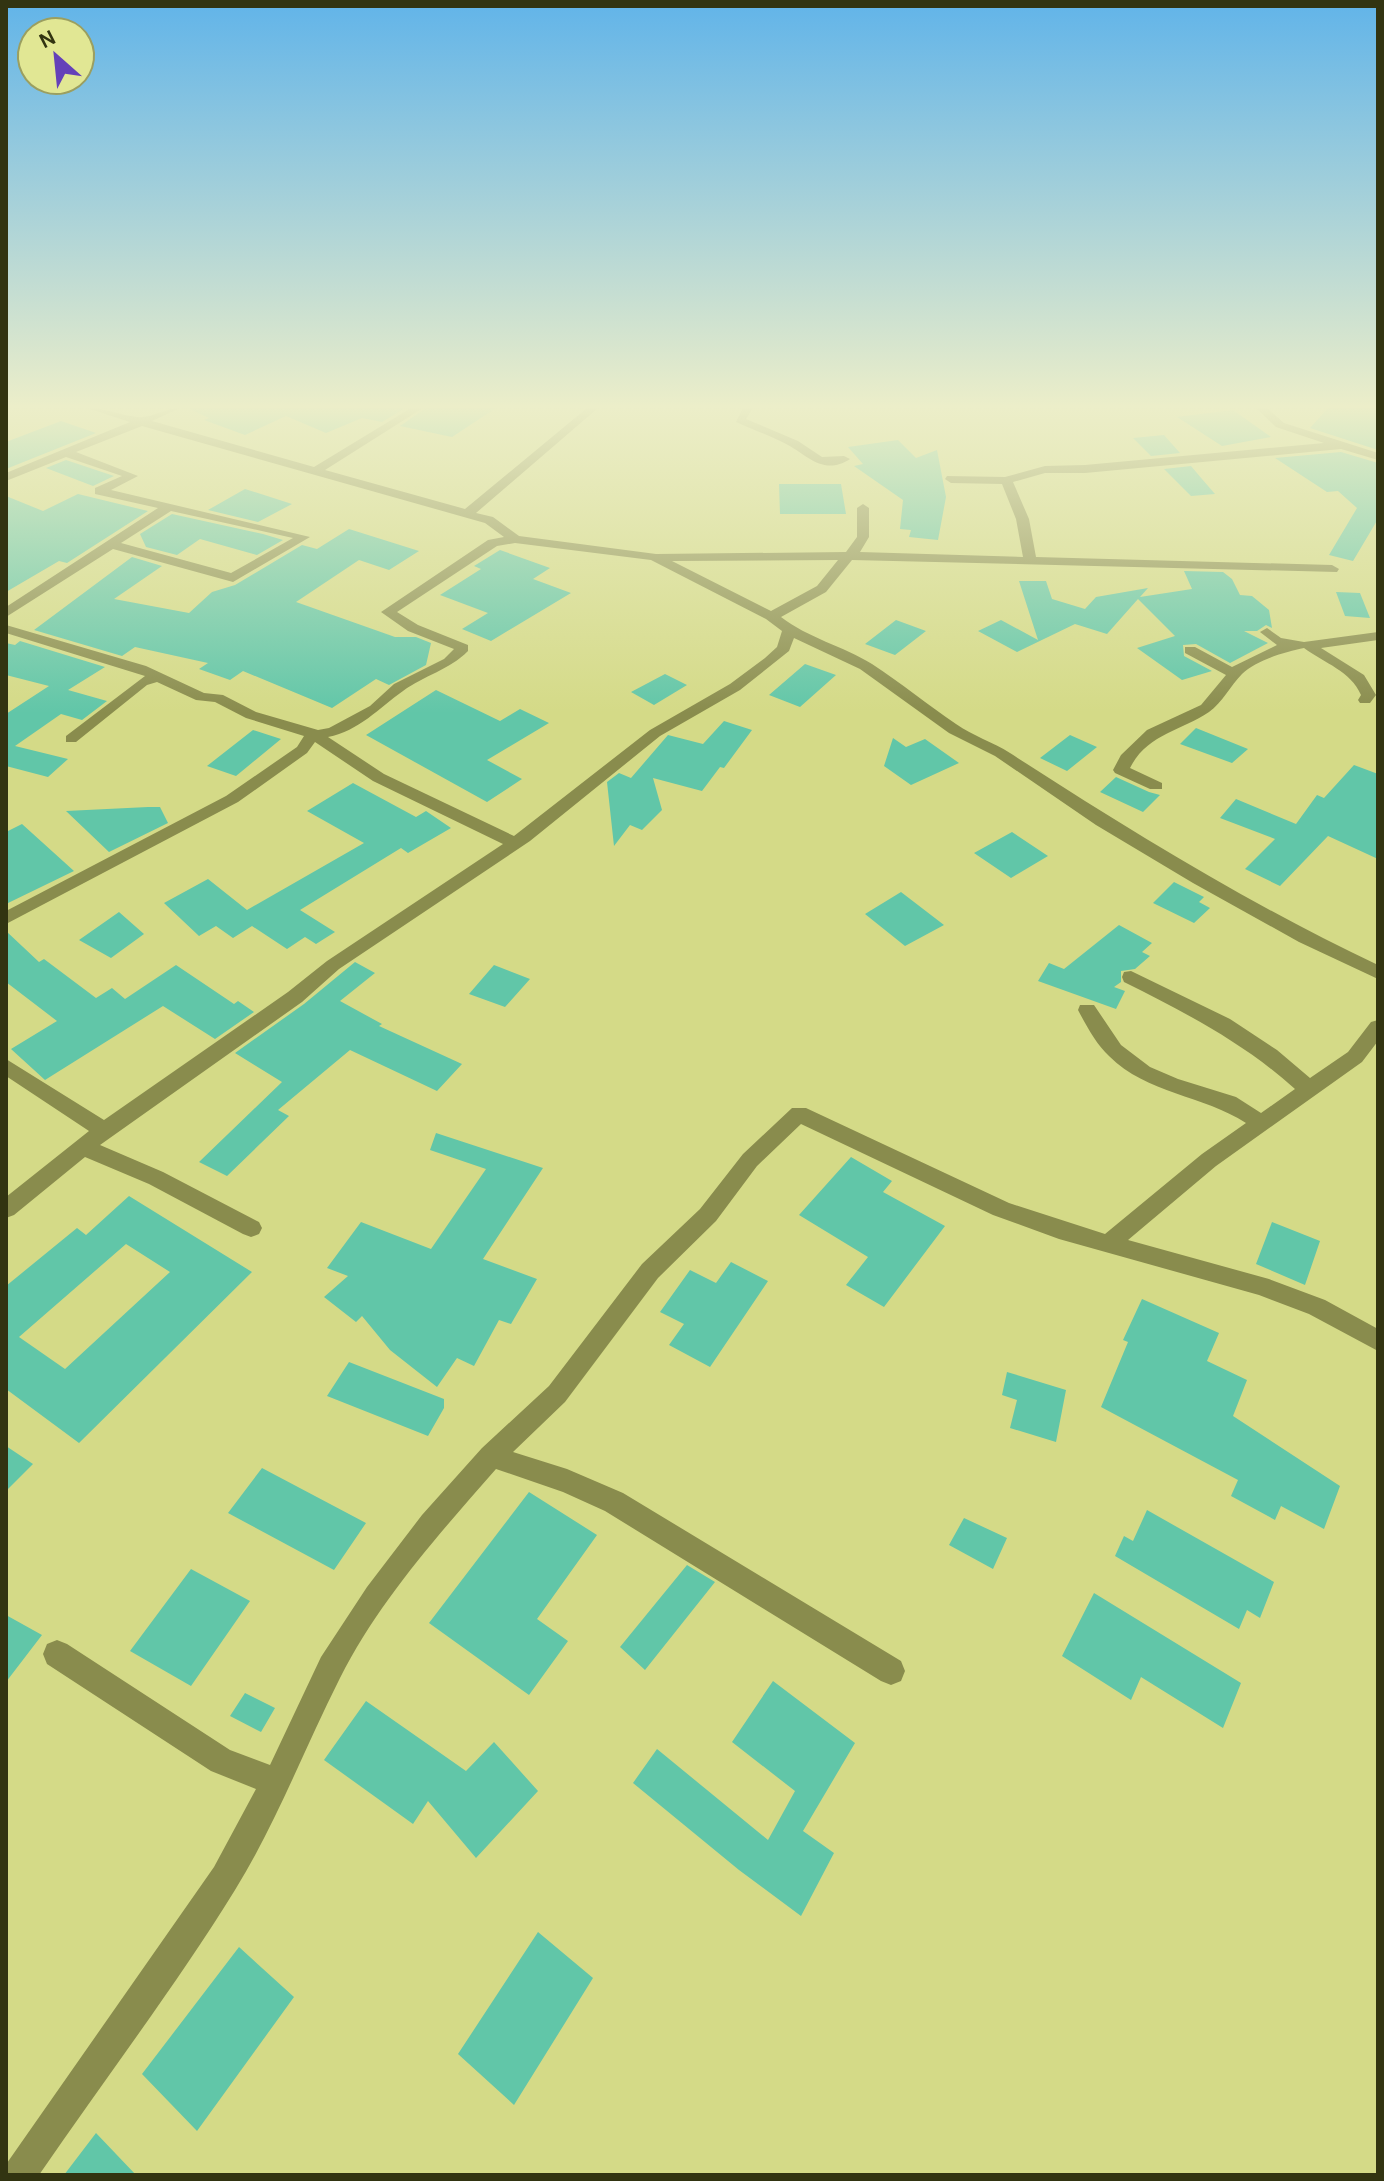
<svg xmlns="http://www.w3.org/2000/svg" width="1384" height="2181" font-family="Karla,sans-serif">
	<rect width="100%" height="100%" fill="#d4da87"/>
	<path fill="#61c6a8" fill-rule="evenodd" d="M188,408H405L382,422L362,418L326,433L286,416L245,435L204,420L209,418Z
		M426,408H496L452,437L400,426Z
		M1328,408H1378V450L1310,428Z
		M1233,410L1271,437L1222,446L1177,417Z
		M61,421L96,433L6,469V442Z
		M1164,435L1180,453L1151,456L1133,438Z
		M898,440L916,458L937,450L946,497L938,540L909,537L911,530L900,529L903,500L854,466L863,464L848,447Z
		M1341,452L1378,463V519L1353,561L1329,555L1357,508L1338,491L1327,492L1275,458Z
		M66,460L114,476L93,486L46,468Z
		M1191,466L1202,479L1215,494L1191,496L1164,469Z
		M779,484H841L846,514H780Z
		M245,489L292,504L258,522L208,510Z
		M78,494L148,511L67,563L59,561L6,592V496L43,511Z
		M172,514L263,534L283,540L257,555L200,539L177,555L146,547L140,534Z
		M349,529L419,551L389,570L359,560L296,602L395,637H416L431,643L426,665L389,685L376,679L332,708L243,671L230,680L199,669L208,663L135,647L122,656L34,630L132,557L162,566L114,599L189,613L212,592L235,585L302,545L317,549Z
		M500,550L550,568L533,579L571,593L491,641L462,629L488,613L440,595L481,569L474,566Z
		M1184,571L1223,572L1232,579L1240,595L1252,596L1269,610L1272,628L1266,625L1257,631H1244L1268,643L1230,663L1196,644L1183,645L1184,656L1212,671L1182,680L1137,648L1175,636L1138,599L1107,634L1075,624L1017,652L978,631L1001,620L1038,640L1019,581H1046L1052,599L1085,609L1096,597L1148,588L1140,597L1192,589Z
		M1336,592L1360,593L1370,618L1345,616Z
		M896,620L926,631L895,655L865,644Z
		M20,641L105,667L68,690L107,701L82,720L61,714L15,746L68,759L48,777L6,766V714L49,686L6,675V643L15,645Z
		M805,664L836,675L800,707L769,695Z
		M665,674L687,685L654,705L631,692Z
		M436,690L500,721L520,709L549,723L487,760L522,779L487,802L366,735Z
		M724,721L752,730L724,768L720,767L702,791L653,778L662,810L642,830L630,825L614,846L607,782L619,773L631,778L668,735L703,744Z
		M1196,728L1248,749L1232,763L1180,744Z
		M253,730L281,739L236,776L207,766Z
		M1070,735L1097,747L1067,771L1040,758Z
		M893,738L906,747L925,739L959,763L911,785L884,766Z
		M1354,765L1378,774V859L1328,836L1280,886L1245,869L1275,839L1220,818L1236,799L1296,824L1317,795L1324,798Z
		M1116,777L1149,792L1160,795L1143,812L1100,792Z
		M353,783L416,817L426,811L451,828L408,853L401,848L300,910L335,932L316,944L305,937L287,949L252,926L233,938L216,926L199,936L164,903L208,879L247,910L364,843L307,811Z
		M148,807H160L168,823L109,852L66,811Z
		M22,824L74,871L6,904V832Z
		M1012,832L1048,856L1011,878L974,853Z
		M1174,882L1204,897L1199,902L1210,908L1194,923L1153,903Z
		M901,892L944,925L905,946L865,914Z
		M119,912L144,934L111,958L79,940Z
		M1119,925L1152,943L1142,952L1150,956L1135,969L1121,971V982L1114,987L1125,991L1116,1009L1038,981L1049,963L1064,969Z
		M6,931L39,962L44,959L96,998L112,988L125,999L176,965L234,1004L238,1001L254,1012L215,1039L163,1006L45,1080L11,1049L57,1021L6,982Z
		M355,962L375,973L340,1001L382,1024L379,1026L462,1064L437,1091L350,1050L278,1110L289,1116L227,1176L199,1162L282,1082L235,1053L304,1004Z
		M494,965L530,979L505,1007L469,994Z
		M436,1133L543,1168L483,1259L537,1279L511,1324L499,1320L474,1366L457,1358L437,1387L390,1350L362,1316L356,1322L324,1297L348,1276L327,1268L361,1222L431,1249L486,1169L430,1150Z
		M851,1157L892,1181L883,1192L945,1226L884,1307L846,1285L868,1257L799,1215Z
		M129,1196L252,1272L79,1443L6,1389V1286L77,1228L86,1235ZM126,1244L170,1272L65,1369L19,1337Z
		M1272,1222L1320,1241L1305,1285L1256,1264Z
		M731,1262L768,1281L710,1367L669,1345L684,1324L660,1312L690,1270L716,1283Z
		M1142,1299L1219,1333L1207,1361L1247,1380L1233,1416L1340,1486L1324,1529L1281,1506L1275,1520L1231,1496L1238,1480L1101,1407L1128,1342L1123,1340Z
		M349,1362L444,1399V1408L428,1436L327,1396Z
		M1007,1372L1066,1390L1056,1442L1010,1428L1017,1400L1002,1395Z
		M6,1446L33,1464L6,1491Z
		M262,1468L366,1523L334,1570L228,1513Z
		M529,1492L597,1535L537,1619L568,1641L529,1695L429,1623Z
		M1147,1510L1274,1582L1260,1618L1247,1610L1239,1629L1115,1556L1124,1536L1133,1541Z
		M964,1518L1007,1538L993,1569L949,1545Z
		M687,1565L715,1582L645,1670L620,1647Z
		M191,1569L250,1601L191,1686L130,1651Z
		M1094,1593L1241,1683L1223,1728L1141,1677L1131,1700L1062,1656Z
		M6,1615L42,1635L6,1682Z
		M773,1681L855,1743L803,1831L834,1853L801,1916L739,1870L633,1783L657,1749L768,1840L795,1791L732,1742Z
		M245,1693L275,1708L261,1732L230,1716Z
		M366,1701L466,1771L494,1742L538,1791L476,1858L428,1801L413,1824L324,1760Z
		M538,1932L593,1978L514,2105L458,2054Z
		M239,1947L294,1997L197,2131L142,2074Z
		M96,2133L136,2175H64Z"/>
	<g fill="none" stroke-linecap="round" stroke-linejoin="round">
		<path fill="#898c4d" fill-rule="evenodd" d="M87,408C105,408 119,415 137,417C150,419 166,408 180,408L152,421L314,467L411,408H423L325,470L465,509L587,408H598L476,513L493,517L519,536L656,554L846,552L857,537V508L863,504L869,508V537L860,552L1023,557L1016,519L1002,484L951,483L945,479L947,476L1005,477L1045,466L1085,465L1324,443L1276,427L1256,408H1267L1284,423L1378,453V460L1341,449L1085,473H1045L1013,482L1029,519L1036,557L1332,565L1339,569L1337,572L852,560L826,592L781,617C808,638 843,646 872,664C901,683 928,705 956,724C973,736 993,742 1010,753C1129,830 1249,904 1378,965V979L1299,942L1193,883L1096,825L995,756L949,733L860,669L794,638L789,651L740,690L660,736L530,841L339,969L302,1002L100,1145L163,1172L259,1222L262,1228L259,1234L251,1237L243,1234L149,1184L85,1157L14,1215L6,1218V1197L89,1131L6,1076V1059L104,1120L288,992L327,961L503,844L373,781L315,742L307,753L238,802L6,924V911L226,796L297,747L304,736L246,718L215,702L196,700L157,682L147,685L76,742H66V736L145,676L6,633V625L146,666L204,693L223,695L256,712L318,730L329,728L370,706L394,684L444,659L454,649L408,631L381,612L488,540L504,537L485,523L142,426L76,452L138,476L111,490L310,537L233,582L113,549L6,617V607L158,508L95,494V488L122,476L66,457L6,481V473L130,422ZM171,511L293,538L231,573L121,543ZM515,543L651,560L766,619L782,631L777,647L765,658L730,684L650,730L514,836L384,774L328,737C359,731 379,708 403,691C425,675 449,670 468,651V645L418,625L397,612L497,546ZM838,560L817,586L771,611L672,561Z
			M743,408H753L746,419L798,441L822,457L844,456L850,459C824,476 808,456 788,445C772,436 753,430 736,422Z
			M1267,628L1281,638L1304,642L1378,632V640L1321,648L1364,675L1376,695L1370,703H1360L1358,700L1361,695C1351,671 1324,663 1304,648C1285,652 1256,660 1242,674C1231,685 1222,703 1209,712C1181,731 1147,734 1130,768L1162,783V789H1150L1115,773L1113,770L1121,755L1147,730L1201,705L1226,675L1185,653V647H1195L1232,667L1277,645L1260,632Z
			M1131,971L1230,1019L1277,1050L1310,1078L1348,1052L1371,1022L1378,1020V1041L1362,1062L1216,1166L1128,1240L1269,1279L1325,1300L1378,1329V1351L1309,1314L1259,1295L1059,1239L993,1215L801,1124L757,1166L716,1221L658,1278L565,1402L513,1452L567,1469L623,1493L901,1661L905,1671L901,1681L891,1685L881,1681L605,1511L563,1492L496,1469C439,1534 379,1601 340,1678C304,1749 277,1822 235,1890C175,1987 104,2080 39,2175H6L7,2163L214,1867L256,1789L211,1771L47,1664L43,1654L47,1644L57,1640L67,1644L230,1750L270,1765L321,1657L367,1587L422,1515L482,1448L549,1386L642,1264L700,1209L743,1154L792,1108H806L1009,1203L1105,1234L1202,1154L1246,1123C1203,1095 1147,1094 1109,1056C1096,1044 1086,1025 1078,1010L1080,1005H1094L1121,1045L1150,1067L1178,1079L1236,1097L1261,1113L1295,1089C1244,1043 1186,1013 1124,982L1122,977L1124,972Z"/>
	</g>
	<linearGradient id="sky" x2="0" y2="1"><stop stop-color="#61b4e9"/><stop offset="0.57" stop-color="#eceec9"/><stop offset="1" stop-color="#eceec9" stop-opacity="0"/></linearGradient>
	<rect width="1384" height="713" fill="url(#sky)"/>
	<rect width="1384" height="2181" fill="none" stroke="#323411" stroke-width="16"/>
	<g transform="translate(56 56) rotate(333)"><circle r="38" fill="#e1e794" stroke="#9b9f60" stroke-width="2"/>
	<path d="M0-6L14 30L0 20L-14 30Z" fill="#6441b9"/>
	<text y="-12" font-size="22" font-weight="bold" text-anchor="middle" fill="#323411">N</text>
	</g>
</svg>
